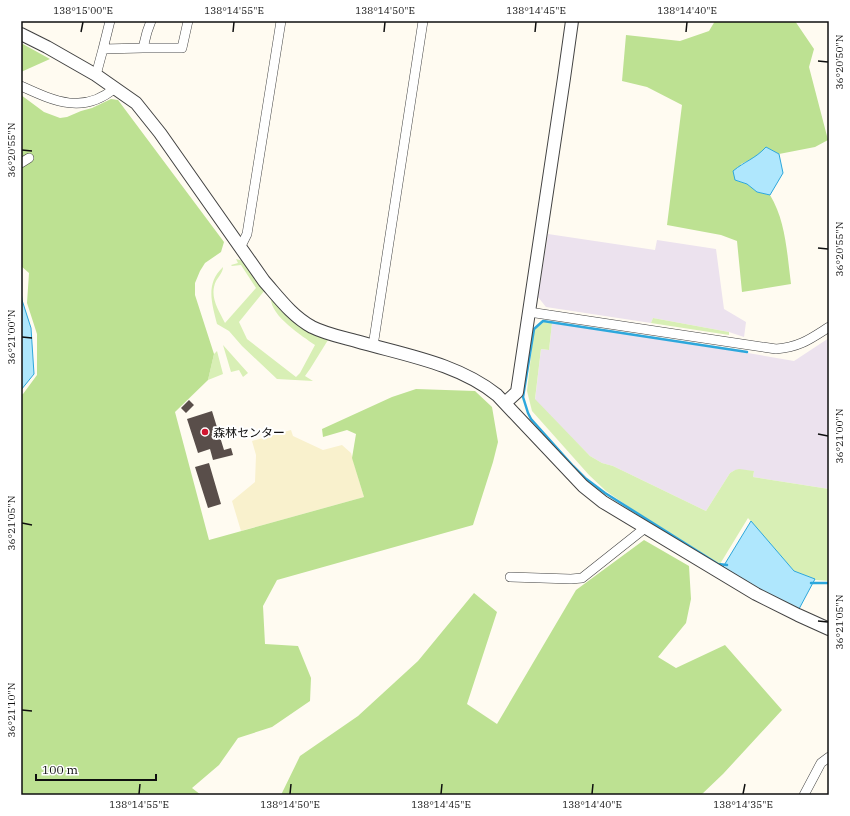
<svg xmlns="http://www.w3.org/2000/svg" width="850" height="816" font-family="'IBM Plex Serif','Noto Sans JP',serif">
	<rect width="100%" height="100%" fill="#fffbf1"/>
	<path fill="#ece2ee" d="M548,234L655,250L657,240L716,249L724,309L746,322L744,337L729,332L653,318L651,323L546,307L538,297Z
		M552,323L748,353L794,361L829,338V489L753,477L754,471L735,470L730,473L706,511L613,466L602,463L590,456L535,400L541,349L549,350Z"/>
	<path fill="#f9f1cd" d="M291,430L293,436L323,450L342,445L351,453L364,497L241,531L232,501L255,482L256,455L252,441Z"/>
	<path fill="#d8efb5" d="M236,259L244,261L265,290L239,322L247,339L296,377L300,373L315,345C302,336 271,316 271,299C286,317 305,332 328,340L310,369L305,376L313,381L277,379L242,346L229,331L217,324C212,303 205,284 223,267C223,272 219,276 216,281C209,296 218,309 225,323L256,288L241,265L232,266L231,265L238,263Z
		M653,318L729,332V335L651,323Z
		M544,322L552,323L549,350L541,349L535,399L590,456L602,463L613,466L706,511L730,473L735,470L739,469L754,471L753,477L829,489V581L816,580L794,571L748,518L720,564L632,509L606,491L589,475L532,411L527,391L534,330Z
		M223,345L248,373L243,377L239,370L231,372Z
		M217,351L223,374L208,380L214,354Z"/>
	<path fill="#bde192" d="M715,21H795L814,49L809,67L828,140L815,147L779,154L766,147L758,156L741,164L735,180L747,184L757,192L770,195C786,221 787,254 791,284L742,292L737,241L721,235L667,225L682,105L647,87L622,81L626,35L680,41L709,31Z
		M21,43L50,59L21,72Z
		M21,95L44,112L60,118L67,117L81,111L92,108L111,99L118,100L224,242L221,252L205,263L200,271L195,283V295L214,354L208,380L175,412L209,540L364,497L352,458L356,434L347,430L323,437L322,429L392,397L416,389L475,391L492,407L498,442L493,462L473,525L277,580L263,606L265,644L298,646L311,678L310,701L272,727L238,738L219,765L192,788L201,795H21V395L23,394L37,375V334L27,303L29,273L21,266Z
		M644,540L689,566L691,599L686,623L658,657L676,668L725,645L782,710L723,774L701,795H281L300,756L358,716L418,661L474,593L497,612L467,704L497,724L576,590Z"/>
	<path fill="#afe7fd" stroke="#2da7dc" d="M766,147L779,154L783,173L770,195L757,192L747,184L735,180L733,171C745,161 755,159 766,147Z
		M21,291L22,300L31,328L34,374L21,390Z
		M751,521L794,571L815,579L799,609L759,589L723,567Z"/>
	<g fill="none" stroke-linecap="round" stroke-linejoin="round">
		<path stroke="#2da7dc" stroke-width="2.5" d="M727,565L718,564L605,493L585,478L573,466L531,419L528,413L523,397L534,329L543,321L747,352
			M811,583H829"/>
	</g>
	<path fill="#594e4a" d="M189,400L194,405L186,413L181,408Z
		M212,411L224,450L231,448L233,455L213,460L210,449L198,453L187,419Z
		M209,463L221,504L208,508L195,467Z"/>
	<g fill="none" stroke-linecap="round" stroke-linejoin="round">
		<defs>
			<path id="minor" d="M143,48H182L188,21
				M103,49L110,21
				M96,75L103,49L143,48L147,32L151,21
				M21,86C54,101 83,115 115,88
				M21,163L29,158
				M240,248L247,234L281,21
				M529,312L776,349C800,347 810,339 829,327
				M373,346L423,21
				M510,577L571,579L582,578L645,528
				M804,795L821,763L829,757"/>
			<path id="tertiary" d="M21,34L47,47L96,75L136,103L160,133L264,281C279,298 292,316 312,327C326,334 341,337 356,341C404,355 457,363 497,395L583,486L603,502L756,594L798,615L829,629
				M505,403L517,392L520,372L564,78L572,21"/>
		</defs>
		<use href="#minor" stroke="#424242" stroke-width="10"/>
		<use href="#tertiary" stroke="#424242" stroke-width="14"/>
		<use href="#minor" stroke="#fff" stroke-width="9"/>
		<use href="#tertiary" stroke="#fff" stroke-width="12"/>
	</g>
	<path fill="none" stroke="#0f0f0f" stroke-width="1.5" d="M81,32L83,22M233,32L234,22M384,32L385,22M535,32L536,22M686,32L687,22M818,61L828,62M22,150L32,151M818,248L828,249M22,337L32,338M818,434L828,436M22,523L32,525M818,621L828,622M22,710L32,711M139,794L140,784M290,794L291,784M441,794L442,784M592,794L593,784M743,794L745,784"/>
	<circle fill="#d01630" stroke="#fff" stroke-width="1.5" cx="205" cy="432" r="4"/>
	<g text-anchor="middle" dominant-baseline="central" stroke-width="4" stroke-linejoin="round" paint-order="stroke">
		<g font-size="12" fill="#0f0f0f" stroke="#fff" text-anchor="start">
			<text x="213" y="432">森林センター</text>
		</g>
	</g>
	<rect width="850" height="816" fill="none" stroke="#ffffff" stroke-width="44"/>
	<path d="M36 774v6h120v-6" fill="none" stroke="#0f0f0f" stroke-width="2"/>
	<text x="42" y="774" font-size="12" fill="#0f0f0f" stroke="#ffffff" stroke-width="3" paint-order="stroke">100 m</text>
	<rect x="22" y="22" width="806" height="772" fill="none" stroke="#0f0f0f" stroke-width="1.5"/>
	<g font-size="10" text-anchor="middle" fill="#0f0f0f">
		<text x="83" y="14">138°15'00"E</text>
		<text x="234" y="14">138°14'55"E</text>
		<text x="385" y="14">138°14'50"E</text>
		<text x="536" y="14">138°14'45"E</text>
		<text x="687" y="14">138°14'40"E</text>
		<text transform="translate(839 62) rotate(-90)" y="4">36°20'50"N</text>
		<text transform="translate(11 150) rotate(-90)" y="4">36°20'55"N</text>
		<text transform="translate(839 249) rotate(-90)" y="4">36°20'55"N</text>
		<text transform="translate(11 337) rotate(-90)" y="4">36°21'00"N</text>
		<text transform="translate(839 436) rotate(-90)" y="4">36°21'00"N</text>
		<text transform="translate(11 523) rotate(-90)" y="4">36°21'05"N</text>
		<text transform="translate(839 622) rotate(-90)" y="4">36°21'05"N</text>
		<text transform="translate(11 710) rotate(-90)" y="4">36°21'10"N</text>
		<text x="139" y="808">138°14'55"E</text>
		<text x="290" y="808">138°14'50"E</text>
		<text x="441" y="808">138°14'45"E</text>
		<text x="592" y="808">138°14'40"E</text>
		<text x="743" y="808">138°14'35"E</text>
	</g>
</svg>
